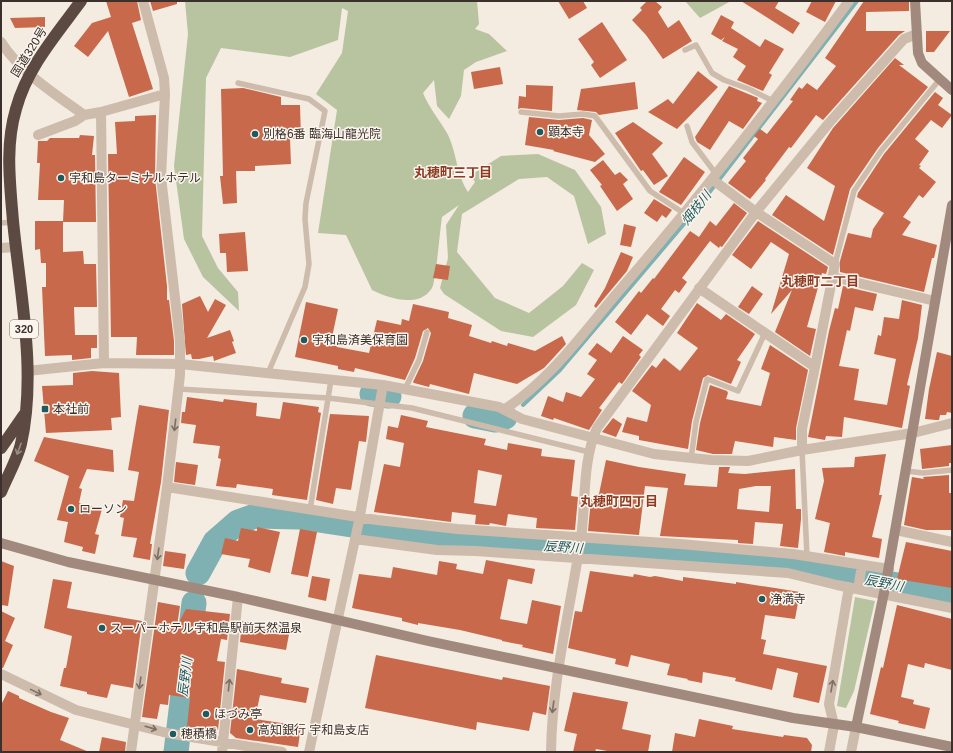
<svg xmlns="http://www.w3.org/2000/svg" width="953" height="753" font-family="Arial,'Noto Sans JP',sans-serif">
	<rect width="100%" height="100%" fill="#f4ebe1"/>
	<path fill="#b8c4a0" d="M185,1H477L479,24L475,29L489,34L507,51L476,62L464,70L461,96L449,119L437,106L434,80L423,93C429,108 439,119 447,133C457,152 456,174 468,192L475,182L471,175L501,156L538,154L575,170L601,207L606,234L588,244L574,196L547,177L519,179L462,214L457,252L495,298L529,313L563,286L582,263L594,270L576,305L533,337L501,331L444,294L440,288L448,258L446,225L459,205L442,217C440,229 436,281 432,288C419,309 388,298 372,290L346,235L318,233L337,110L316,94L342,53L348,11L342,8L338,40L290,57L221,48L206,78L202,236L218,268L238,292L239,311L203,277L184,239L174,166L188,34Z
		M685,1H731L700,18Z
		M855,597L875,601L854,691L846,708L837,706Z"/>
	<g fill="none" stroke-linecap="round" stroke-linejoin="round">
		<path stroke="#7fb0b2" stroke-width="4" d="M523,405L560,370L695,211L857,1"/>
		<path stroke="#7fb0b2" stroke-width="25" d="M372,394L389,396
			M475,416L495,420L505,417
			M198,573L215,542L238,522L255,516L299,517L424,536L797,565L952,596
			M176,752L194,603"/>
	</g>
	<path fill="#c8694b" fill-rule="evenodd" d="M106,1H137L141,20L132,23L153,89L129,97L108,31L88,57L74,46L92,23L111,17Z
		M150,1H177V4L153,11Z
		M558,1H583L587,8L569,19Z
		M647,1H655L662,7L658,12L668,28L679,20L692,41L663,59L646,35L632,20L642,10L640,8Z
		M741,1H779L775,8L800,23L793,34Z
		M812,1H836L825,22L806,12Z
		M864,1H909V11L866,12V31H905L899,35L823,120L816,115L791,148L789,147L765,179L766,180L750,199L728,183L746,161L743,158L758,139L754,136L760,129L767,134L793,101L790,100L799,87L802,89L807,83L817,90L836,66L825,58Z
		M721,15L734,22L731,28L760,47L765,39L784,49L769,73L772,75L763,91L737,80L746,66L733,57L738,49L722,41L725,37L721,40L711,34Z
		M45,17V27L15,28L10,18Z
		M602,22L627,60L600,78L591,65L594,62L578,39Z
		M926,31H950L934,52H926Z
		M895,58L904,65H899L928,87L878,148L850,189L833,255L772,215L786,195L824,221L835,186L807,168L833,128Z
		M500,67L503,84L474,89L471,72Z
		M698,71L718,87L677,129L648,112L668,99L673,104Z
		M635,82L638,109L599,115L596,112L577,110L581,89Z
		M526,85L553,86L552,111L521,108L518,109L519,96L526,97Z
		M729,86L758,98L757,101L762,103L743,129L729,121L710,150L697,142L695,137Z
		M243,88L281,97V105H300L301,139H290L291,164L255,166V171H236L237,203L223,204L220,176H223L221,89Z
		M935,92L943,98L938,105L952,115L942,128L931,120L915,139L929,151L919,165L921,166L919,168L936,182L923,198L919,195L903,217L911,222L902,235L937,245L934,258H932L924,292L840,272V261L848,233L871,238L873,229L884,213L857,197L858,193L884,154Z
		M156,115L155,178L167,286V300H169L174,341V355H136L137,337H111L108,154H117L115,122L135,121V116Z
		M529,117L559,120L583,118L592,120L589,135L605,154L595,162L553,151L554,150L525,145Z
		M633,122L663,143L652,154L668,176L654,185L643,170L641,171L615,133Z
		M80,135L94,136L92,155H95L96,222H63L64,200H38L40,163H37L38,141H47L50,138H79Z
		M684,157L705,172L681,205L659,192Z
		M603,160L615,175L620,172L628,180L623,184L633,199L617,211L600,186L602,185L590,170Z
		M654,199L672,210L666,218L662,215L657,222L644,213Z
		M734,203L747,213L722,247L720,246L719,248L710,241L682,278L687,282L679,293L675,290L661,309L670,316L663,326L647,314L631,335L615,322L639,291L641,293L653,278L654,279L690,231L699,237L710,221L716,226Z
		M35,221H63V252L83,251L84,264H96L97,307H74L75,335H97V348H91V358L72,360V355L45,356L42,287H46V263H41L40,249L35,250Z
		M758,221L828,267L826,274L822,273L807,327L816,329L810,356L775,332L792,290L771,314L789,254L771,242L751,269L732,255Z
		M624,224L636,227L631,247L620,245Z
		M245,232L248,271L227,272L226,253H220L219,234Z
		M621,252L633,257L627,271L596,308L594,306L605,288Z
		M436,264L450,266L448,280L433,278Z
		M752,286L763,294L749,314L738,307Z
		M843,286L877,294L873,311L855,307L850,331L847,330L839,366L859,369L854,400L887,405L896,359L874,354L878,335L881,336L884,317L899,319L902,300L922,305L918,338L907,385L910,386L902,428L844,417L842,437L826,436L825,440L808,437L829,331L835,308L838,309Z
		M200,296L208,312L215,299L226,305L207,338L230,330L234,341L232,342L236,353L214,361L213,356L199,359H192L191,354L186,355L182,304Z
		M306,302L338,309L331,342L337,344V347L369,353L377,320L401,325L402,319L409,321L413,304L449,312L448,318L472,325L469,336L491,343L492,341L507,346L508,343L535,351L562,336L566,344L544,368L517,384L474,373L469,394L430,384L429,387L414,383L413,382L423,361L431,333L428,328L423,331L415,358L405,380L355,368L354,372L338,369V366L295,357Z
		M697,303L721,320L726,314L755,334L737,360L741,362L731,384L708,375L703,378L692,421L688,449L639,440V436L622,432L627,417L647,422L651,405L632,391L652,365L656,368L664,358L680,371L698,348L677,333Z
		M623,336L643,350L639,355L641,357L622,384L619,382L599,408L602,410L589,430L554,418L553,420L541,416L548,396L563,402L566,392L581,397L595,379L587,374L597,360L588,354L597,343L611,353Z
		M770,345L808,370L796,428V440L774,437L773,447L735,441L732,454H713L696,450L700,423L710,385L727,391L728,393L726,399L761,406L770,373L761,369Z
		M937,352L952,356V413L947,412L946,415H940L939,420H936L925,419L929,389Z
		M92,371L119,373L121,417L111,418L112,430L46,433L42,386L73,385V373Z
		M187,397L223,402L224,399L257,403L256,416L280,419L283,402L319,407L318,412L321,413L307,500L272,495L273,489L237,484L236,488L216,486L221,459L218,458L220,446L193,443L196,425L181,423L182,412H185Z
		M139,405L169,410L161,482L150,544H152L150,560L133,557L137,538L121,536L124,518L120,517L123,500L134,501L139,472L128,470Z
		M330,414L369,416L366,442L359,441L351,490L336,488L333,504L316,500Z
		M401,415L428,421L426,427L486,439L484,445L507,450L508,443L542,449L541,456L575,460L571,496L578,497L575,530L536,528L537,518L508,514L506,526L490,523L489,525L475,524L476,515L452,512L451,522L374,512L384,464L400,467L404,443L386,439L388,426L398,428ZM478,470L502,475L496,506L474,503Z
		M613,418L622,424L616,437L602,432Z
		M44,437L113,450L114,472L87,469L79,488L82,489L79,503L102,509L95,534L99,535L95,554L82,551L83,547L64,542L68,522L57,520L69,476L34,461Z
		M952,445V463H949V466L922,469L920,449Z
		M886,454L879,495H882L872,537L882,539L879,558L845,552V556L824,552L830,523L815,519L824,481L822,468L854,467L855,457Z
		M606,460L639,467L686,474L684,485L717,487L719,467H730L728,473L745,474L795,469L796,509H801V519L798,548L780,546L783,524L755,522L753,544L738,543V540L660,536L668,488L645,486L639,535L588,531L591,499L595,500V494H599ZM756,486H771L769,512L737,509L739,489Z
		M176,462L198,465L195,485L174,482Z
		M949,475V493H952V530H926L904,525L912,477L924,479L923,477Z
		M257,527L280,532L270,573L248,567L250,559L221,554L225,538L238,541L241,528L257,531Z
		M300,529L317,532L308,577L291,574Z
		M906,542L952,551V588L897,579Z
		M165,551L186,554L184,569L163,566Z
		M486,560L535,569L532,584L508,579L500,619L527,624L532,600L561,606L553,654L522,647L523,645L502,641V640L460,630L418,623V625L402,621V618L352,608L359,574L391,578L393,567L437,575L439,561L457,564L456,569L483,574Z
		M1,561L14,566L8,606L1,605Z
		M590,571L633,577L634,574L650,577L655,576L683,581V577L736,584V582L800,592L795,619L765,615L761,639L766,640L763,654L827,666L819,703L793,697L798,673L777,668L772,690L735,681L736,678L703,672L702,683L687,680L688,679L667,675L670,664L631,655L628,667L615,664L616,659L568,648L575,611L582,612Z
		M312,576L330,579L326,601L308,597Z
		M53,579L72,582L67,608L142,621L133,688L111,684L107,698L87,694V692L60,686L64,668H66L72,636L44,628Z
		M158,602L180,606L177,626L186,609L230,614L227,640L221,639L217,661L225,662L218,730L187,727L190,698L169,695L168,705L160,704L157,719L142,717Z
		M897,605L952,619V670L925,663L924,668L908,664L901,697L914,700L913,704L930,708L925,729L898,723L899,721L870,714L881,667L883,668Z
		M1,611L15,618L5,641L13,645L3,668H1Z
		M242,621L290,629L286,650L240,642Z
		M376,655L502,680L503,677L550,686L546,715L533,712L529,731L477,722L476,730L365,708Z
		M237,669L282,678L281,683L309,688L306,703L260,695L255,719L301,726L298,747L236,738L230,733Z
		M8,691L19,696V698L51,712L69,718L60,740L89,752H1V705Z
		M573,692L628,702L622,729L651,735L648,752H613L596,749L595,752H573L577,734L564,731Z
		M699,719L733,726L732,729L783,737L784,735L807,738L812,745L811,752H672L675,733L695,737Z
		M102,737L126,742L125,752H99Z"/>
	<g fill="none" stroke-linecap="round" stroke-linejoin="round">
		<path stroke="#cdbbac" stroke-width="5.5" d="M685,50L696,45L712,73L724,80L749,89L773,101
			M238,83L309,99L325,111L306,203L305,219L309,264L305,287L268,373
			M521,112L559,116L583,114L595,116L650,191L685,214
			M687,126L692,142L716,174
			M1,223L13,222
			M835,264L854,191L881,151L940,79
			M179,389L328,398L412,408L589,452
			M405,389L419,360L427,332
			M802,450L807,556
			M691,459L696,422L707,379L738,391L765,333
			M906,471L923,473L952,470
			M310,510L331,380"/>
		<path stroke="#cdbbac" stroke-width="10" d="M1,42C21,73 54,93 84,115L101,112L165,94
			M101,112L104,363
			M38,135L75,121L84,115
			M713,180L756,212L835,264L815,367
			M1,248L16,247
			M833,277L935,301
			M699,288L815,367L802,429V450
			M27,371L104,363L180,364L383,385L499,407L522,419L654,454L711,460L748,461L802,450L913,433L952,423
			M505,409C550,380 583,333 618,292C699,198 775,101 849,1
			M167,487L377,520L457,529L680,544L793,554L889,569
			M896,530L952,542
			M355,539L437,550L476,551L788,573L837,585L952,608
			M858,589L862,565
			M1,674L76,710L167,733L282,752
			M131,752L167,487L180,375V341L161,177L165,94L164,78L143,1
			M222,752L238,597
			M309,752L359,521L383,385
			M551,752C552,680 570,610 581,538C586,502 582,462 597,428L756,212L829,123L904,39L917,34
			M829,752L834,725L829,704L849,587
			M851,752L856,727"/>
		<path stroke="#a18a7d" stroke-width="10" d="M915,1L918,53L922,63L952,90
			M1,543L68,562L238,597L428,641L793,718L856,727L952,747
			M856,727L885,588L952,205"/>
		<path stroke="#5c4a42" stroke-width="12" d="M1,448L24,415
			M1,492C7,477 17,460 21,444C37,373 20,293 13,221C10,183 5,146 16,109C27,68 56,35 81,1"/>
	</g>
	<defs><path id="oneway-shaft" d="M-6 0H5M1.5-3L5.5 0L1.5 3" fill="none" stroke-width="1.6" stroke-linecap="round" stroke-linejoin="round"/></defs>
	<g stroke="#7d6f65">
		<use href="#oneway-shaft" transform="translate(175 425) rotate(97)"/>
		<use href="#oneway-shaft" transform="translate(158 554) rotate(98)"/>
		<use href="#oneway-shaft" transform="translate(140 683) rotate(98)"/>
		<use href="#oneway-shaft" transform="translate(229 685) rotate(-84)"/>
		<use href="#oneway-shaft" transform="translate(832 686) rotate(-80)"/>
		<use href="#oneway-shaft" transform="translate(36 692) rotate(26)"/>
		<use href="#oneway-shaft" transform="translate(553 707) rotate(98)"/>
		<use href="#oneway-shaft" transform="translate(151 728) rotate(16)"/>
	</g>
	<use stroke="#9c8e87" href="#oneway-shaft" transform="translate(19 449) rotate(110)"/>
	<g fill="#1f5a5e" stroke="#fbf5ee" stroke-width="1.5">
		<circle cx="540" cy="132" r="4"/>
		<circle cx="255" cy="134" r="4"/>
		<circle cx="61" cy="178" r="4"/>
		<circle cx="304" cy="340" r="4"/>
		<rect x="41" y="405" width="8" height="8" rx="2"/>
		<circle cx="71" cy="509" r="4"/>
		<circle cx="762" cy="599" r="4"/>
		<circle cx="102" cy="628" r="4"/>
		<circle cx="206" cy="714" r="4"/>
		<circle cx="250" cy="730" r="4"/>
		<circle cx="173" cy="734" r="4"/>
	</g>
	<g text-anchor="middle" dominant-baseline="central" stroke-width="3" stroke-linejoin="round" paint-order="stroke">
		<rect fill="#fbf5ee" stroke="#756b66" stroke-width="1" x="10" y="320" width="28" height="18" rx="3"/>
		<g font-size="11" font-weight="bold" fill="#3b302b">
			<text x="24" y="329">320</text>
		</g>
		<g font-size="12" fill="#3b302b" stroke="#fbf5ee">
			<text transform="translate(29 52) rotate(-58)">国道320号</text>
		</g>
		<g font-size="12" fill="#3b302b" stroke="#fbf5ee" text-anchor="start">
			<text x="548" y="132">顕本寺</text>
			<text x="263" y="134">別格6番 臨海山龍光院</text>
			<text x="69" y="178">宇和島ターミナルホテル</text>
			<text x="312" y="340">宇和島済美保育園</text>
			<text x="53" y="409">本社前</text>
			<text x="79" y="509">ローソン</text>
			<text x="770" y="599">浄満寺</text>
			<text x="110" y="628">スーパーホテル宇和島駅前天然温泉</text>
			<text x="214" y="714">ほづみ亭</text>
			<text x="258" y="730">高知銀行 宇和島支店</text>
			<text x="181" y="734">穂積橋</text>
		</g>
		<g font-size="13" font-weight="bold" fill="#8c3b22" stroke="#fbf5ee">
			<text x="453" y="172">丸穂町三丁目</text>
			<text x="820" y="281">丸穂町二丁目</text>
			<text x="619" y="501">丸穂町四丁目</text>
		</g>
		<g font-size="13" font-style="italic" fill="#1f5a5e" stroke="#fbf5ee">
			<text transform="translate(696 208) rotate(-51)">畑枝川</text>
			<text transform="translate(563 547) rotate(4)">辰野川</text>
			<text transform="translate(884 583) rotate(11)">辰野川</text>
			<text transform="translate(185 677) rotate(-83)">辰野川</text>
		</g>
	</g>
	<rect width="953" height="753" fill="none" stroke="#3b302b" stroke-width="4"/>
</svg>
